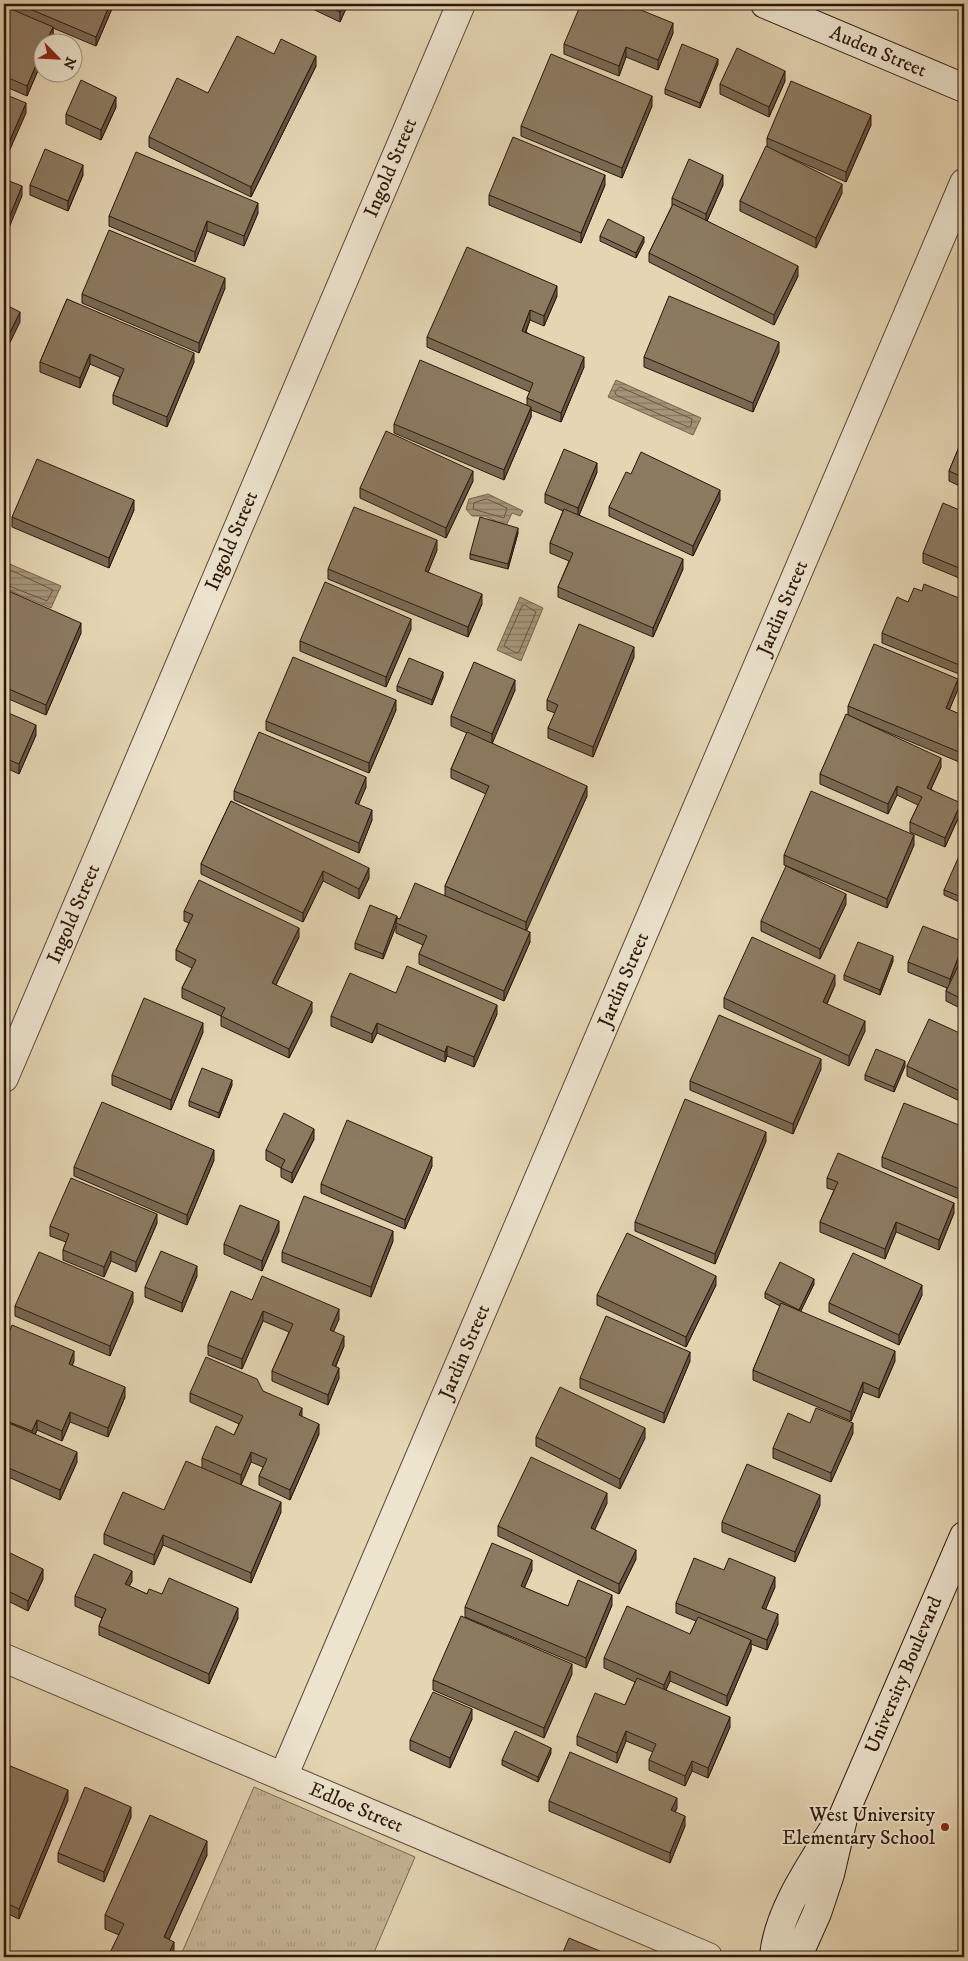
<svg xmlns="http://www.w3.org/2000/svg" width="968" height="1961" font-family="'IM FELL DW Pica',serif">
	<defs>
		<pattern id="grass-tufts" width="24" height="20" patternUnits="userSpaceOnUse" patternTransform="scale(1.25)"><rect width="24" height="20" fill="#c5b596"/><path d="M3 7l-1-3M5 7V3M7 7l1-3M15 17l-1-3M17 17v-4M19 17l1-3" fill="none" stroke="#aa9b80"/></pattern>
		<pattern id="water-rules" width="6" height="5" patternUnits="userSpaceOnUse" patternTransform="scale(1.25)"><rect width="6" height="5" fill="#a69479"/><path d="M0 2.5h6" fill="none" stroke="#887861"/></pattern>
	</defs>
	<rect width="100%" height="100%" fill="#e4d5b3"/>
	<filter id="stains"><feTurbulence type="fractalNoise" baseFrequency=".004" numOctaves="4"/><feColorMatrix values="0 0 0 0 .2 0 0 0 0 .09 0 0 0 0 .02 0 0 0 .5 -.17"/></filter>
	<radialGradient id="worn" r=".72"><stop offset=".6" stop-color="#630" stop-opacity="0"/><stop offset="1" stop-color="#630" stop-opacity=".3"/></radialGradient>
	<path fill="url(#grass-tufts)" stroke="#796650" d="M254,1787L415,1857L372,1957H180Z"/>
	<path fill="url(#water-rules)" stroke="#76624c" d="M616,380L701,418L693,435L608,397Z
		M488,494L523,511L520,516L512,513L506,526L485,516H472L466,509L469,499Z
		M5,562L61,586L51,608L4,588Z
		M520,597L543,608L521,661L497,650Z"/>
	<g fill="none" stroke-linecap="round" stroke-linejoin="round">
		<path stroke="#6a5641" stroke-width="1" d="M620,387L692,419L691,426L688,427L616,395L615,392Z
			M487,499L507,508L504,518L473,509L474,503Z
			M4,567L53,590L47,601L4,584
			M525,605L536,612L519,652L516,653L504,646L522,606Z"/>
		<defs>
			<path id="street" d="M4,1078L461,4
				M4,1658L708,1957
				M283,1777L964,183"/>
			<path id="secondary" d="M765,4L964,88
				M774,1957C777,1914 810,1866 833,1830
				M795,1957L800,1951L817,1913L830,1874L844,1814L964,1536"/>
		</defs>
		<use href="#street" stroke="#5b4634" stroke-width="30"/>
		<use href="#secondary" stroke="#2d1709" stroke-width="30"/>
		<use href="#street" stroke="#ede4ce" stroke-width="28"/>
		<use href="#secondary" stroke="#ede4ce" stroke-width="28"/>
	</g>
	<path fill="#786953" stroke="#2d1709" d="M4,4H114L96,46L53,28V37L42,42V61L27,96L4,86Z
		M302,4H348L340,22Z
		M673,33L658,70L626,57L619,76L564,54V44Z
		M274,54L316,66L251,197L149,147V137L208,93Z
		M718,64L700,108L665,94V89Z
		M785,81L769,117L720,94V84Z
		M652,106L622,178L521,136V126Z
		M116,107L101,140L66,124V114Z
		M871,125L846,182L782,154L842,193L816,248L740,211V201L767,147V138Z
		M83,175L68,211L30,195V185Z
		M605,185L581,243L489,205V195Z
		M723,185L707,221L798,276L774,325L649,262V253L672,206V198Z
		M258,213L244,246L207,231L195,262L109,226V216Z
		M600,236L644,242L636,258L600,241Z
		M225,288L199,353L82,303V294Z
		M557,296L544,326L530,320L526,332L584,367L561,422L531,410V417L504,480L394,433V424L527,405V398L530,392L427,347V337Z
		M67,299L194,362L167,427L113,404V395L120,377L90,364L80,388L40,372V362Z
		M779,352L753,412L644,367V357Z
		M964,435V488L949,481V471Z
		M597,472L579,515L683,569L653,637L558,597V587L569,561L550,553V543L563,511L545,503V494Z
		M631,474L720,500L693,556L609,516V507Z
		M473,481L446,538L360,498V488Z
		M134,510L109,568L12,527V517Z
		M964,512V580L923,563V553Z
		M518,533L508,569L470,559V554Z
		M437,550L428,572L482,604L468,637L328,579V569Z
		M4,589L81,633L46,715L4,697Z
		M922,591L964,600V676L882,643V633L908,602Z
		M411,629L386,687L300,651V641Z
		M634,657L593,757L548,738V728L555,713L547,710V700Z
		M443,677L432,705L397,691V686Z
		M958,689L949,710L964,716V764L856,719L941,767L931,789L961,812L945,847L910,832V822L918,805L897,795L888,814L820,784V774L848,715V706Z
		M515,690L492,743L587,796L526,930L530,942L504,1001L419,964V954L423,945L396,933V926L383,959L355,949V943L397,918L400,919L445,895V886L486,794L451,778V769L467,733L451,726V716Z
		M396,710L369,773L266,730V721Z
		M4,711L36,735L19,774L4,767Z
		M366,787L358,804L372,820L359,853L234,800V791Z
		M231,801L369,878L359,899L323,881L303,922L201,874V864Z
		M914,845L887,908L784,865V855Z
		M964,858V904L944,895V890Z
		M846,904L820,959L761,931V921Z
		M184,911L299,937L276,985L312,1012L289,1058L221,1026V1016L182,998V988L192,968L176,960V950L189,923L184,921Z
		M964,952L963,954H964V1010L946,1001V991L947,988L908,972V962Z
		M893,961L880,995L844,980V975Z
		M835,985L827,1004L865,1031L849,1066L724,1008V998Z
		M396,993L497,1014L474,1067L447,1056L445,1062L377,1033L372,1043L331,1026V1016Z
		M203,1032L171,1110L112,1085V1075Z
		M964,1035V1103L907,1076V1066Z
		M905,1066L894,1092L865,1080V1075Z
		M821,1069L793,1134L690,1090V1081Z
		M232,1085L219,1118L189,1106V1101Z
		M964,1127V1195L962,1200L882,1167V1157Z
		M314,1139L292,1183L281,1177V1168L266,1160V1150Z
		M766,1141L715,1264L635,1231V1222Z
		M214,1160L187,1225L74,1176V1167Z
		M432,1166L405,1229L321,1193V1184Z
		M827,1178L954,1213L939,1250L896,1232L885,1259L820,1232V1222L834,1190L827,1188Z
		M157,1223L136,1272L111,1261L104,1277L63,1260V1250L66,1242L50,1236V1226Z
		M279,1231L262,1271L224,1254V1244Z
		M393,1241L371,1297L282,1262V1252Z
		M197,1276L182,1312L145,1297V1287Z
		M814,1284L800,1312L895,1361L879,1398L863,1392L851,1421L753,1380V1370L780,1306L765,1298V1293Z
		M716,1285L686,1347L597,1305V1295Z
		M922,1295L899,1345L829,1312V1303Z
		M252,1300L339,1319L333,1332L344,1346L336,1366L339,1378L328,1405L272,1381V1371L289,1332L263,1321L242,1369L208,1355V1345Z
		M133,1302L110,1356L15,1316V1306Z
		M4,1345L74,1361L72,1365L125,1397L108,1437L70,1422L62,1441L37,1430L35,1435L77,1462L60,1500L4,1475Z
		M690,1361L664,1423L580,1388V1378Z
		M263,1391L302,1417L319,1434L290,1500L259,1485V1476L263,1467L251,1462L241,1485L281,1512L251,1583L163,1545L154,1565L104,1544V1534L164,1510L202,1468V1458L234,1435L239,1424L190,1402V1393Z
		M810,1423L853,1433L831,1482L773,1458V1448Z
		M536,1437L645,1438L620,1489L536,1446Z
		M607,1503L594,1530L636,1559L619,1594L498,1536V1526Z
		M820,1505L795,1562L722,1532V1522Z
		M4,1550L43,1579L28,1611L4,1599Z
		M532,1570L524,1588L568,1606L612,1605L586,1668L465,1617V1607Z
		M724,1570L775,1587L765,1609L778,1624L767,1650L751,1644V1650L727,1706L670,1681L666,1690L730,1727L708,1778L692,1771L685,1786L649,1770V1760L653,1752L626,1741L617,1763L577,1745V1736L625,1705L635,1682L604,1668V1658L690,1634L696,1621L676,1613V1603Z
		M132,1581L129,1586L147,1594H162L238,1618L209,1684L99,1635V1626L102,1618L75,1606V1596Z
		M572,1674L544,1738L433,1690V1680Z
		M472,1719L450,1768L410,1750V1740Z
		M551,1753L538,1782L502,1765V1760Z
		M4,1775L68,1800L19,1919L4,1912Z
		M549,1801L677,1808L675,1812L685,1826L670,1863L549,1811Z
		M131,1817L104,1882L58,1862V1853Z
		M207,1855L169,1939L174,1956V1957H108L119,1935L105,1929V1915Z"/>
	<path fill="#625544" stroke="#2d1709" d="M110,4H114L96,46V37Z
		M344,4H348L340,22V12Z
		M673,23V33L658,70V60Z
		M53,27V37L51,42H46Z
		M626,47V57L619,76V66Z
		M42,51V61L27,96V86Z
		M316,56V66L251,197V187Z
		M718,59V64L700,108V103Z
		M785,71V81L769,117V107Z
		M652,96V106L622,178V168Z
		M116,97V107L101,140V130Z
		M26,103V113L4,163V154Z
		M871,115V125L846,182V172Z
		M83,165V175L68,211V201Z
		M605,175V185L581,243V233Z
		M723,175V185L706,223V214Z
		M842,184V193L816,248V238Z
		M22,186V196L4,240V230Z
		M258,203V213L244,246V236Z
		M207,221V231L195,262V252Z
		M644,237V242L636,258V253Z
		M798,266V276L774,325V315Z
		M225,278V288L199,353V343Z
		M557,286V296L544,326V316Z
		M530,310V320L522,340V331Z
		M20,312V322L4,355V345Z
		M779,342V352L753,412V403Z
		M194,353V362L167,427V417Z
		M90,354V364L80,388V378Z
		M584,357V367L561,422V413Z
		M531,407V417L504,480V470Z
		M597,463V472L578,518V508Z
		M473,471V481L446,538V528Z
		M5,484V494L4,498V488Z
		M720,490V500L693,556V546Z
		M134,500V510L109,568V558Z
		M518,528V533L508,569V564Z
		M437,540V550L425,580V571Z
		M683,559V569L653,637V628Z
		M482,594V604L468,637V627Z
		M411,619V629L386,687V677Z
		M81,623V633L46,715V705Z
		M634,647V657L593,757V747Z
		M443,672V677L432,705V700Z
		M958,679V689L946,718V708Z
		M515,680V690L492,744V734Z
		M396,700V710L369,773V763Z
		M36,725V735L19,774V764Z
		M941,758V767L927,797V788Z
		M366,777V787L355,813V803Z
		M587,786V796L526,932V922Z
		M897,786V795L888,814V804Z
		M961,803V812L945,847V838Z
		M372,810V820L359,853V843Z
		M914,835V845L887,908V899Z
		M369,868V878L359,899V889Z
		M323,871V881L303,922V913Z
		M846,894V904L820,959V949Z
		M397,916V921L396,923V926L383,959V954Z
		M299,928V937L272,993V983Z
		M530,932V942L504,1001V991Z
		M964,942V952L950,989V979Z
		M893,956V961L880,995V990Z
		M835,975V985L823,1012V1002Z
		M312,1002V1012L289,1058V1049Z
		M497,1005V1014L474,1067V1057Z
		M865,1021V1031L849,1066V1056Z
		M203,1023V1032L171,1110V1100Z
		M377,1023V1033L372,1043V1034Z
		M447,1046V1056L445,1062V1052Z
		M821,1059V1069L793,1134V1124Z
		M905,1061V1066L894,1092V1087Z
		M232,1080V1085L219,1118V1113Z
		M314,1129V1139L292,1183V1173Z
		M766,1132V1141L715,1264V1254Z
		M214,1150V1160L187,1225V1215Z
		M432,1157V1166L405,1229V1220Z
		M964,1185V1195L962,1200V1190Z
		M954,1203V1213L939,1250V1240Z
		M157,1214V1223L136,1272V1262Z
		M279,1221V1231L262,1271V1261Z
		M896,1222V1232L885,1259V1249Z
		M393,1231V1241L371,1297V1287Z
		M111,1251V1261L104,1277V1267Z
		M197,1266V1276L182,1312V1303Z
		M716,1276V1285L686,1347V1337Z
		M814,1279V1284L799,1315V1310Z
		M922,1285V1295L899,1345V1335Z
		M133,1292V1302L110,1356V1346Z
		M339,1309V1319L330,1340V1330Z
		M263,1311V1321L242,1369V1359Z
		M344,1336V1346L332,1374V1365Z
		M74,1351V1361L69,1373V1364Z
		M895,1351V1361L879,1398V1389Z
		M690,1352V1361L664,1423V1413Z
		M339,1368V1378L328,1405V1395Z
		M863,1382V1392L851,1421V1412Z
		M125,1387V1397L108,1437V1428Z
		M302,1408V1418L299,1415Z
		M70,1412V1422L62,1441V1431Z
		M37,1420V1430L32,1441V1431Z
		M853,1423V1433L831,1482V1473Z
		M319,1424V1434L290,1500V1490Z
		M645,1428V1438L620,1489V1479Z
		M77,1452V1462L60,1500V1490Z
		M251,1452V1462L241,1485V1475Z
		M607,1493V1503L591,1538V1528Z
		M820,1495V1505L795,1562V1552Z
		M281,1502V1512L251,1583V1573Z
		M163,1535V1545L154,1565V1555Z
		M636,1550V1559L619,1594V1584Z
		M532,1560V1570L521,1596V1586Z
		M43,1569V1579L28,1611V1601Z
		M132,1571V1581L125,1594V1584Z
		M775,1577V1587L762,1618V1608Z
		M612,1595V1605L586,1668V1658Z
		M238,1608V1618L209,1684V1674Z
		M778,1614V1624L767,1650V1640Z
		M751,1640V1650L727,1706V1696Z
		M572,1664V1674L544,1738V1728Z
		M670,1671V1681L664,1694V1685Z
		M472,1709V1719L450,1768V1758Z
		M730,1717V1727L708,1778V1768Z
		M626,1731V1741L617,1763V1753Z
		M551,1748V1753L538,1782V1777Z
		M692,1761V1771L685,1786V1776Z
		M68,1790V1800L19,1919V1909Z
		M677,1798V1808L671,1820V1810Z
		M131,1807V1817L104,1882V1872Z
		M685,1816V1826L670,1863V1853Z
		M207,1841V1855L164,1951V1937Z
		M174,1942V1957H167Z"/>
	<path fill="#8c7a61" stroke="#2d1709" d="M18,4H110L96,37Z
		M323,4H344L340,12Z
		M581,4H626L673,23L658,60L626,47L619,66L564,44Z
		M4,6L53,27L46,42H42V51L27,86L4,76Z
		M237,36L274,54L281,39L316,56L251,187L149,137L177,78L208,93Z
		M682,44L718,59L700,103L665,89Z
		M737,48L785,71L769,107L720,84Z
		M551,54L652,96L622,168L521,126Z
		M81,80L116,97L101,130L66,114Z
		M791,81L871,115L846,172L767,138Z
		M4,94L26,103L4,154Z
		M513,137L605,175L581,233L489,195Z
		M766,146L842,184L816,238L740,201Z
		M45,149L83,165L68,201L30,185Z
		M136,152L258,203L244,236L207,221L195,252L109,216Z
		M689,159L723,175L706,214L672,198Z
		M4,179L22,186L4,230Z
		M673,204L798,266L774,315L649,253Z
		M608,219L644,237L636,253L600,236Z
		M109,230L225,278L199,343L82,294Z
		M467,247L557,286L544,316L530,310L522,331L584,357L561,413L527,398L533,383L427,337Z
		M669,296L779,342L753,403L644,357Z
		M67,299L194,353L167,417L113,395L124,369L90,354L80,378L40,362Z
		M4,304L20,312L4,345Z
		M420,360L531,407L504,470L394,424Z
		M386,431L473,471L446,528L360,488Z
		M964,435V478L949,471Z
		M564,449L597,463L578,508L545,494Z
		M641,452L720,490L693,546L609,507L626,472L631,474Z
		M37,459L134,500L109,558L12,517Z
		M943,503L964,512V570L923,553Z
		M354,507L437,540L425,571L482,594L468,627L328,569Z
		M564,509L683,559L653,628L558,587L573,553L550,543Z
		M480,517L518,528L508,564L470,554Z
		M325,582L411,619L386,677L300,641Z
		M924,584L964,600V667L882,633L897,597L908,602L914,588L922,591Z
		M4,589L81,623L46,705L4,687Z
		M579,624L634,647L593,747L548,728L558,705L547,700Z
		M874,644L958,679L946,708L964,716V754L848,706Z
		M293,657L396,700L369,763L266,721Z
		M409,658L443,672L432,700L397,686Z
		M474,662L515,680L492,734L451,716Z
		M4,711L36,725L19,764L4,758Z
		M846,714L941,758L927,788L961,803L945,838L910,822L922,797L897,786L888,804L820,774Z
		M259,732L366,777L355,803L372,810L359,843L234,791Z
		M467,732L587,786L526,922L445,886L489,786L451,769Z
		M811,791L914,835L887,899L784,855Z
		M231,801L369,868L359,889L323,871L303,913L201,864Z
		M959,856L964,858V898L944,890Z
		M786,866L846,894L820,949L761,921Z
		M199,880L299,928L272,983L312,1002L289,1049L221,1016L225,1008L182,988L196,960L176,950L193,915L184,911Z
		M415,883L530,932L504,991L419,954L427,936L396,923L397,918L400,919Z
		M370,905L397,916L383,954L355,943Z
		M923,926L964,942L950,979L908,962Z
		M752,937L835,975L823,1002L865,1021L849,1056L724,998Z
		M858,942L893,956L880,990L844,975Z
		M964,954V1000L946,991Z
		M407,966L497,1005L474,1057L447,1046L445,1052L377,1023L372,1034L331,1016L350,973L396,993Z
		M144,998L203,1023L171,1100L112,1075Z
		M719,1015L821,1059L793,1124L690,1081Z
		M929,1019L964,1035V1093L907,1066Z
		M876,1049L905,1061L894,1087L865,1075Z
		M202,1068L232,1080L219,1113L189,1101Z
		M685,1099L766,1132L715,1254L635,1222Z
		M102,1102L214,1150L187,1215L74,1167Z
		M904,1103L964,1127V1185L962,1190L882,1157Z
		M284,1113L314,1129L292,1173L281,1168L285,1160L266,1150Z
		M347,1120L432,1157L405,1220L321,1184Z
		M838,1153L954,1203L939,1240L896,1222L885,1249L820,1222L838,1182L827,1178Z
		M71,1178L157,1214L136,1262L111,1251L104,1267L63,1250L69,1234L50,1226Z
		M304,1196L393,1231L371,1287L282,1252Z
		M240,1205L279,1221L262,1261L224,1244Z
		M627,1233L716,1276L686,1337L597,1295Z
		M161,1251L197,1266L182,1303L145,1287Z
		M39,1252L133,1292L110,1346L15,1306Z
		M853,1253L922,1285L899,1335L829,1303Z
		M780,1262L814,1279L799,1310L765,1293Z
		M262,1276L339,1309L330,1330L344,1336L332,1365L339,1368L328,1395L272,1371L293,1324L263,1311L242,1359L208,1345L231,1291L252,1300Z
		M781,1303L895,1351L879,1389L863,1382L851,1412L753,1370Z
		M606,1316L690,1352L664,1413L580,1378Z
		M12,1325L74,1351L69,1364L125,1387L108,1428L70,1412L62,1431L37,1420L32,1431L4,1420V1345Z
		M206,1357L257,1379L263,1391L302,1408L299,1415L319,1424L290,1490L259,1476L267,1459L251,1452L241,1475L202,1458L216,1426L234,1435L243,1416L190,1393Z
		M560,1387L645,1428L620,1479L536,1437Z
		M816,1408L853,1423L831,1473L773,1448L788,1413L810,1423Z
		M4,1421L77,1452L60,1490L4,1466Z
		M531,1457L607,1493L591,1528L636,1550L619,1584L498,1526Z
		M186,1461L281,1502L251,1573L163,1535L154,1555L104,1534L123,1492L164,1510Z
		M747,1464L820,1495L795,1552L722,1522Z
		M492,1543L532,1560L521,1586L568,1606L578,1580L612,1595L586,1658L465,1607Z
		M4,1550L43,1569L28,1601L4,1589Z
		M94,1554L132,1571L125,1584L147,1594L149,1589L162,1594L169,1578L238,1608L209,1674L99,1626L106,1609L75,1596Z
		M694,1558L724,1570L729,1558L775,1577L762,1608L778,1614L767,1640L676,1603Z
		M627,1606L690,1634L698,1617L751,1640L727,1696L670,1671L664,1685L604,1658Z
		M461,1616L572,1664L544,1728L433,1680Z
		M637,1678L730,1717L708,1768L692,1761L685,1776L649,1760L656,1744L626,1731L617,1753L577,1736L595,1693L625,1705Z
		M433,1692L472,1709L450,1758L410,1740Z
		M515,1731L551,1748L538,1777L502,1760Z
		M570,1752L677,1798L671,1810L685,1816L670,1853L549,1801Z
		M8,1765L68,1790L19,1909L4,1902V1775Z
		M85,1787L131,1807L104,1872L58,1853Z
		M150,1815L207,1841L164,1937L174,1942L167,1957H108L124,1924L105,1915Z
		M569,1938L614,1957H561Z"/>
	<circle fill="#8f2418" stroke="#ede4ce" stroke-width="2" cx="945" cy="1827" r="5"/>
	<g text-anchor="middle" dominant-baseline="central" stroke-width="4" stroke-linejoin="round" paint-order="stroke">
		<g font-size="20" fill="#2d1709" stroke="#ede4ce">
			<text transform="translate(878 52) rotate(23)">Auden Street</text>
			<text transform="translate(391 168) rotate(-67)">Ingold Street</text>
			<text transform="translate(232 541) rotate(-67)">Ingold Street</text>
			<text transform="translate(783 608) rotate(-67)">Jardin Street</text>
			<text transform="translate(74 914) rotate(-67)">Ingold Street</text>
			<text transform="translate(624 980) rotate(-67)">Jardin Street</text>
			<text transform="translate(465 1352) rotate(-67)">Jardin Street</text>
			<text transform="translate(904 1675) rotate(-67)">University Boulevard</text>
			<text transform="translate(356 1808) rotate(23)">Edloe Street</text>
		</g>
		<g font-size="20" fill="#2d1709" stroke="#ede4ce" text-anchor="end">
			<text x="935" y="1815">West University<tspan x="935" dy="23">Elementary School</tspan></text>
		</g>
	</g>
	<rect width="968" height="1961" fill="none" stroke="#e4d5b3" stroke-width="20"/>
	<rect x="5" y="5" width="958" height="1951" fill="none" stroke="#2d1709" stroke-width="2.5"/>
	<rect x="10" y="10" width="948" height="1941" fill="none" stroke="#2d1709"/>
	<g transform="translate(58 58) rotate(114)"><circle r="24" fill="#ede4ce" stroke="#a0927f"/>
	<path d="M0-4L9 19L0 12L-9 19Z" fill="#8f2418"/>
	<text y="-8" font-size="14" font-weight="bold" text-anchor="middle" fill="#2d1709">N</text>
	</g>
	<rect width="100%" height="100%" filter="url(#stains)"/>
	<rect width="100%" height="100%" fill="url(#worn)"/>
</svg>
